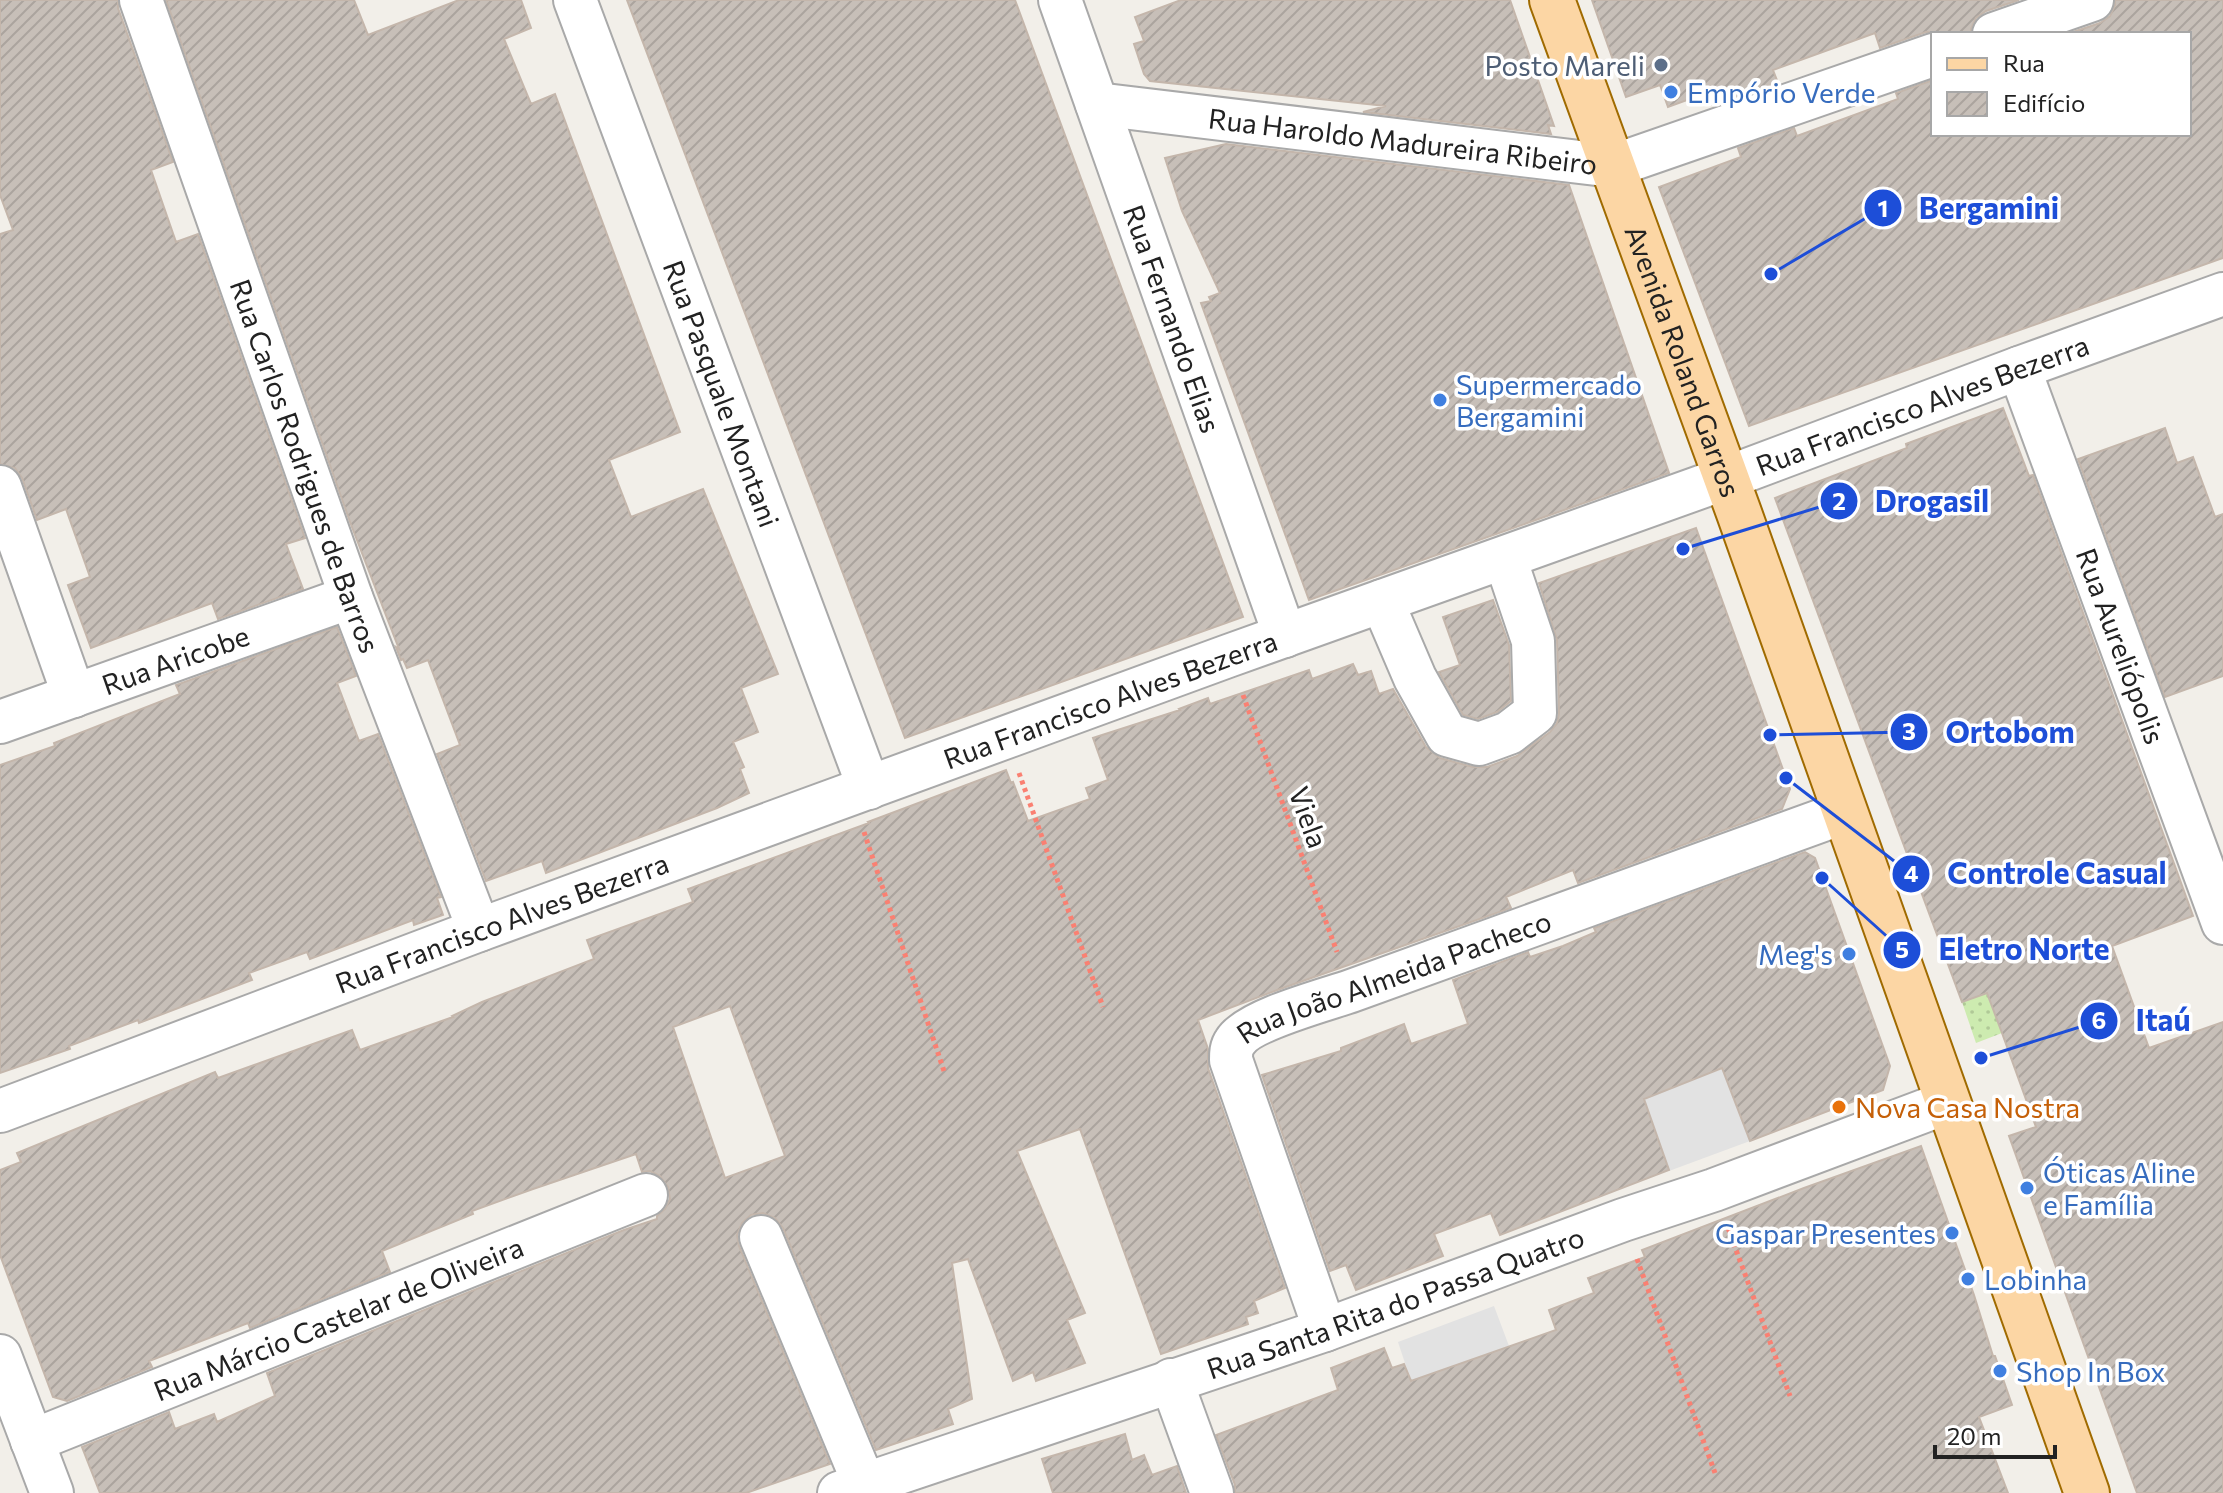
<svg xmlns="http://www.w3.org/2000/svg" width="2223" height="1493" font-family="Commissioner,sans-serif">
	<defs>
		<pattern id="garden-dots" width="8" height="8" patternUnits="userSpaceOnUse" patternTransform="scale(2)"><rect width="8" height="8" fill="#cdebb0"/><path d="M2 2h.1M6 6h.1" fill="none" stroke="#b0c997" stroke-width="1.8" stroke-linecap="round"/></pattern>
		<pattern id="building-hatch" width="6" height="6" patternUnits="userSpaceOnUse" patternTransform="scale(2)"><rect width="6" height="6" fill="#c7bfb8"/><path d="M-1 1l2-2M0 6l6-6M5 7l2-2" fill="none" stroke="#aba49e"/></pattern>
	</defs>
	<rect width="100%" height="100%" fill="#f2efe9"/>
	<path fill="url(#garden-dots)" d="M1987,993L2002,1033L1976,1043L1962,1002Z"/>
	<path fill="#e2e2e2" d="M1722,1069L1750,1141L1669,1171L1643,1098Z
		M1494,1306L1509,1346L1411,1381L1398,1342Z"/>
	<path fill="url(#building-hatch)" stroke="#c4b6ab" stroke-width="2" fill-rule="evenodd" d="M0,0H118V8L173,162L151,170L176,242L198,234L305,538L286,544L303,589L218,619L212,603L91,648L68,585L90,577L66,509L37,520L22,478L15,468L0,464V234L13,230L0,195Z
		M166,0H354L368,35L459,0H521L531,28L504,39L531,104L555,94L680,432L609,460L631,517L703,489L778,674L741,688L758,732L733,742L744,767L740,769L749,793L717,808L546,873L542,861L486,881L437,754L460,745L428,660L407,668L403,659L401,660L396,647L399,649L350,522Z
		M627,0H1015L1243,617L905,738Z
		M1181,0H1510L1554,126L1548,125L1551,134L1363,112L1386,106L1150,81L1144,74L1134,44L1144,41L1135,17Z
		M1592,0H2019L1986,11L1976,18L1971,29V34L1926,32L1880,48L1875,33L1773,70L1778,83L1722,103L1717,89L1668,107L1660,85L1626,97Z
		M2115,0H2223V258L1749,426L1659,187L1741,157L1738,148L1794,128L1797,136L1898,99L1896,93L1933,80V134H2189V34H2067L2100,23L2110,16L2115,5Z
		M1226,144L1569,185L1669,473L1309,600L1201,303L1211,301L1209,297L1220,293L1182,211L1165,158Z
		M2003,408L2029,476L2033,475L2193,916L2112,946L2149,1048L2223,1022V1493H2137L2009,1136L2036,1127L2002,1033L1987,993L1962,1002L1775,498L1907,448L1906,444Z
		M2165,428L2177,463L2193,457L2215,517L2223,514V676L2165,697L2078,459Z
		M1696,528L1790,789L1782,809L1578,883L1573,870L1506,897L1511,908L1280,989L1198,1020L1208,1049V1068L1285,1288L1254,1301L1258,1313L1246,1317L1248,1324L1161,1354L1080,1129L1017,1151L1085,1313L1067,1320L1085,1363L1036,1381L1033,1372L1013,1381L968,1259L952,1263L972,1399L948,1409L953,1424L876,1450L783,1228L775,1218L763,1213L751,1215L742,1223L737,1235L739,1246L830,1464L746,1493H100L82,1447L169,1412L175,1429L214,1414L217,1422L275,1396L267,1373L624,1230L657,1219V1216L665,1209L670,1199L668,1187L660,1176L650,1171L642,1172L636,1154L533,1189L472,1211L473,1214L382,1251L390,1272L250,1328L248,1323L149,1361L152,1367L67,1401L53,1397L0,1255V1170L21,1162L17,1153L215,1072L218,1078L352,1030L360,1050L453,1017L452,1016L482,1002L594,959L587,940L693,902L688,889L869,823L868,822L1006,770L1011,783L1013,782L1028,821L1090,799L1086,788L1108,780L1093,738L1180,710L1179,709L1208,698L1210,704L1309,670L1312,679L1353,664L1358,675L1371,671L1379,694L1393,689L1426,747L1440,758L1473,767H1487L1517,756L1550,732L1557,723L1559,713L1557,640L1539,583ZM730,1006L785,1156L725,1178L673,1027Z
		M1493,600L1509,645L1511,701L1497,712L1478,719L1463,715L1439,672L1460,665L1443,617Z
		M337,627L356,676L337,683L359,741L378,734L441,897L437,898L443,915L414,925L413,920L310,959L307,952L249,973L252,980L139,1023L138,1020L69,1046L70,1049L0,1073V765L55,746L54,743L180,694L176,685Z
		M1805,852L1815,858L1890,1066L1883,1090L1750,1141L1722,1068L1644,1099L1669,1170L1500,1235L1491,1213L1434,1234L1443,1256L1356,1290L1346,1265L1330,1271L1262,1075L1341,1051V1048L1404,1024L1411,1044L1468,1024L1453,980L1528,952L1530,957L1563,946L1596,932L1594,928Z
		M1921,1146L1974,1295L1993,1356H1995L2012,1405L1979,1417L2008,1493H1235V1485L1216,1435L1338,1390L1331,1368L1384,1348L1392,1368L1404,1364L1411,1381L1556,1330L1549,1310L1594,1293L1588,1278L1645,1257L1642,1250L1804,1188Z
		M1125,1434L1132,1460L1144,1455L1152,1475L1177,1466L1186,1493H1053L1042,1459Z"/>
	<g fill="none" stroke-linecap="round" stroke-linejoin="round">
		<defs>
			<g id="minor">
				<path id="s1" d="M141,0L351,597L479,930"/>
				<path id="s2" d="M575,0L869,788"/>
				<path id="s3" d="M1060,0L1285,636"/>
				<path d="M1994,34L2092,0"/>
				<path id="s4" d="M1097,104L1613,166L1933,55"/>
				<path id="s5" d="M2019,368L2223,923"/>
				<path d="M0,487L74,696"/>
				<path d="M1382,601L1415,678L1447,735L1479,744L1509,733L1535,713L1533,641L1505,558"/>
				<path id="s6" d="M0,722L351,597"/>
				<path id="s7" d="M0,1111L479,930L1228,656L1726,478L2019,368L2223,294"/>
				<path d="M761,1237L868,1493"/>
				<path id="s8" d="M1325,1330L1231,1060C1231,1054 1231,1047 1235,1042C1248,1020 1325,1000 1351,991L1845,812"/>
				<path d="M0,1356L52,1493"/>
				<path d="M1171,1380L1212,1493"/>
				<path id="s9" d="M32,1441L646,1195"/>
				<path id="s10" d="M839,1493L1325,1330L1623,1220L1714,1190L1948,1102"/>
			</g>
			<g id="major">
				<path id="s11" d="M1552,0L1739,513L2087,1493"/>
			</g>
		</defs>
		<use href="#minor" stroke="#a9a9a9" stroke-width="46"/>
		<use href="#major" stroke="#a06b00" stroke-width="48"/>
		<path stroke="#fa8072" stroke-width="5" stroke-dasharray="4 4" stroke-linecap="butt" d="M1243,695L1337,952
			M1019,773L1103,1007
			M864,832L945,1074
			M1728,1228L1790,1396
			M1637,1259L1715,1473"/>
		<use href="#minor" stroke="#fff" stroke-width="42"/>
		<use href="#major" stroke="#fcd6a4" stroke-width="44"/>
	</g>
	<circle fill="#5c6f8a" stroke="#fff" stroke-width="3" cx="1661" cy="65" r="8"/>
	<g fill="#3f7fe0" stroke="#fff" stroke-width="3">
		<circle cx="1671" cy="92" r="8"/>
		<circle cx="1440" cy="400" r="8"/>
		<circle cx="1849" cy="954" r="8"/>
		<circle cx="2027" cy="1188" r="8"/>
		<circle cx="1952" cy="1233" r="8"/>
		<circle cx="1968" cy="1279" r="8"/>
		<circle cx="2000" cy="1371" r="8"/>
	</g>
	<circle fill="#e8710a" stroke="#fff" stroke-width="3" cx="1839" cy="1107" r="8"/>
	<g text-anchor="middle" dominant-baseline="central" stroke-width="7" stroke-linejoin="round" paint-order="stroke">
		<g font-size="28" fill="#4e5e75" stroke="#fff" text-anchor="end">
			<text x="1645" y="65">Posto Mareli</text>
		</g>
		<g font-size="28" fill="#366cbe" stroke="#fff" text-anchor="start">
			<text x="1687" y="92">Empório Verde</text>
			<text x="1456" y="384">Supermercado<tspan x="1456" dy="32">Bergamini</tspan></text>
			<text x="1833" y="954" text-anchor="end">Meg's</text>
			<text x="2043" y="1172">Óticas Aline<tspan x="2043" dy="32">e Família</tspan></text>
			<text x="1936" y="1233" text-anchor="end">Gaspar Presentes</text>
			<text x="1984" y="1279">Lobinha</text>
			<text x="2016" y="1371">Shop In Box</text>
		</g>
		<g font-size="28" fill="#222" stroke="#fff">
			<text stroke="none"><textPath href="#s4" startOffset="308">Rua Haroldo Madureira Ribeiro</textPath></text>
			<text stroke="none"><textPath href="#s3" startOffset="338">Rua Fernando Elias</textPath></text>
			<text stroke="none"><textPath href="#s11" startOffset="384">Avenida Roland Garros</textPath></text>
			<text stroke="none"><textPath href="#s2" startOffset="420">Rua Pasquale Montani</textPath></text>
			<text stroke="none"><textPath href="#s7" startOffset="2048">Rua Francisco Alves Bezerra</textPath></text>
			<text stroke="none"><textPath href="#s1" startOffset="494">Rua Carlos Rodrigues de Barros</textPath></text>
			<text stroke="none"><textPath href="#s5" startOffset="296">Rua Aureliópolis</textPath></text>
			<text stroke="none"><textPath href="#s6" startOffset="186">Rua Aricobe</textPath></text>
			<text stroke="none"><textPath href="#s7" startOffset="1184">Rua Francisco Alves Bezerra</textPath></text>
			<text transform="translate(1309 817) rotate(70)">Viela</text>
			<text stroke="none"><textPath href="#s7" startOffset="536">Rua Francisco Alves Bezerra</textPath></text>
			<text stroke="none"><textPath href="#s8" startOffset="478">Rua João Almeida Pacheco</textPath></text>
			<text stroke="none"><textPath href="#s10" startOffset="588">Rua Santa Rita do Passa Quatro</textPath></text>
			<text stroke="none"><textPath href="#s9" startOffset="330">Rua Márcio Castelar de Oliveira</textPath></text>
		</g>
		<g font-size="28" fill="#c56008" stroke="#fff" text-anchor="start">
			<text x="1855" y="1107">Nova Casa Nostra</text>
		</g>
	</g>
	<path fill="none" stroke="#1d4ed8" stroke-width="3" d="M1771 274L1883 208M1683 549L1839 501M1770 735L1909 732M1786 778L1911 874M1822 878L1902 950M1981 1058L2099 1021"/>
	<g fill="#1d4ed8" stroke="#fff" stroke-width="3">
		<circle cx="1771" cy="274" r="8"/>
		<circle cx="1683" cy="549" r="8"/>
		<circle cx="1770" cy="735" r="8"/>
		<circle cx="1786" cy="778" r="8"/>
		<circle cx="1822" cy="878" r="8"/>
		<circle cx="1981" cy="1058" r="8"/>
		<circle cx="1883" cy="208" r="20"/>
		<circle cx="1839" cy="501" r="20"/>
		<circle cx="1909" cy="732" r="20"/>
		<circle cx="1911" cy="874" r="20"/>
		<circle cx="1902" cy="950" r="20"/>
		<circle cx="2099" cy="1021" r="20"/>
	</g>
	<g font-size="24" text-anchor="middle" font-weight="bold" fill="#fff">
		<text x="1883" y="217">1</text>
		<text x="1839" y="510">2</text>
		<text x="1909" y="740">3</text>
		<text x="1911" y="882">4</text>
		<text x="1902" y="958">5</text>
		<text x="2099" y="1029">6</text>
	</g>
	<g font-size="30" text-anchor="middle" font-weight="bold" fill="#1d4ed8" stroke="#fff" stroke-width="7" stroke-linejoin="round" paint-order="stroke">
		<text x="1989" y="219">Bergamini</text>
		<text x="1932" y="512">Drogasil</text>
		<text x="2010" y="743">Ortobom</text>
		<text x="2057" y="884">Controle Casual</text>
		<text x="2024" y="960">Eletro Norte</text>
		<text x="2163" y="1031">Itaú</text>
	</g>
	<rect x="1931" y="32" width="260" height="104" fill="#ffffff" stroke="#a7a7a7" stroke-width="2"/>
	<rect x="1947" y="58" width="40" height="12" fill="#fcd6a4" stroke="#a7a7a7" stroke-width="2"/>
	<text x="2003" y="72" font-size="24" fill="#222222">Rua</text>
	<rect x="1947" y="92" width="40" height="24" fill="url(#building-hatch)" stroke="#a7a7a7" stroke-width="2"/>
	<text x="2003" y="112" font-size="24" fill="#222222">Edifício</text>
	<path d="M1935 1445v12h120v-12" fill="none" stroke="#222222" stroke-width="4"/>
	<text x="1947" y="1445" font-size="24" fill="#222222" stroke="#ffffff" stroke-width="6" paint-order="stroke">20 m</text>
</svg>
